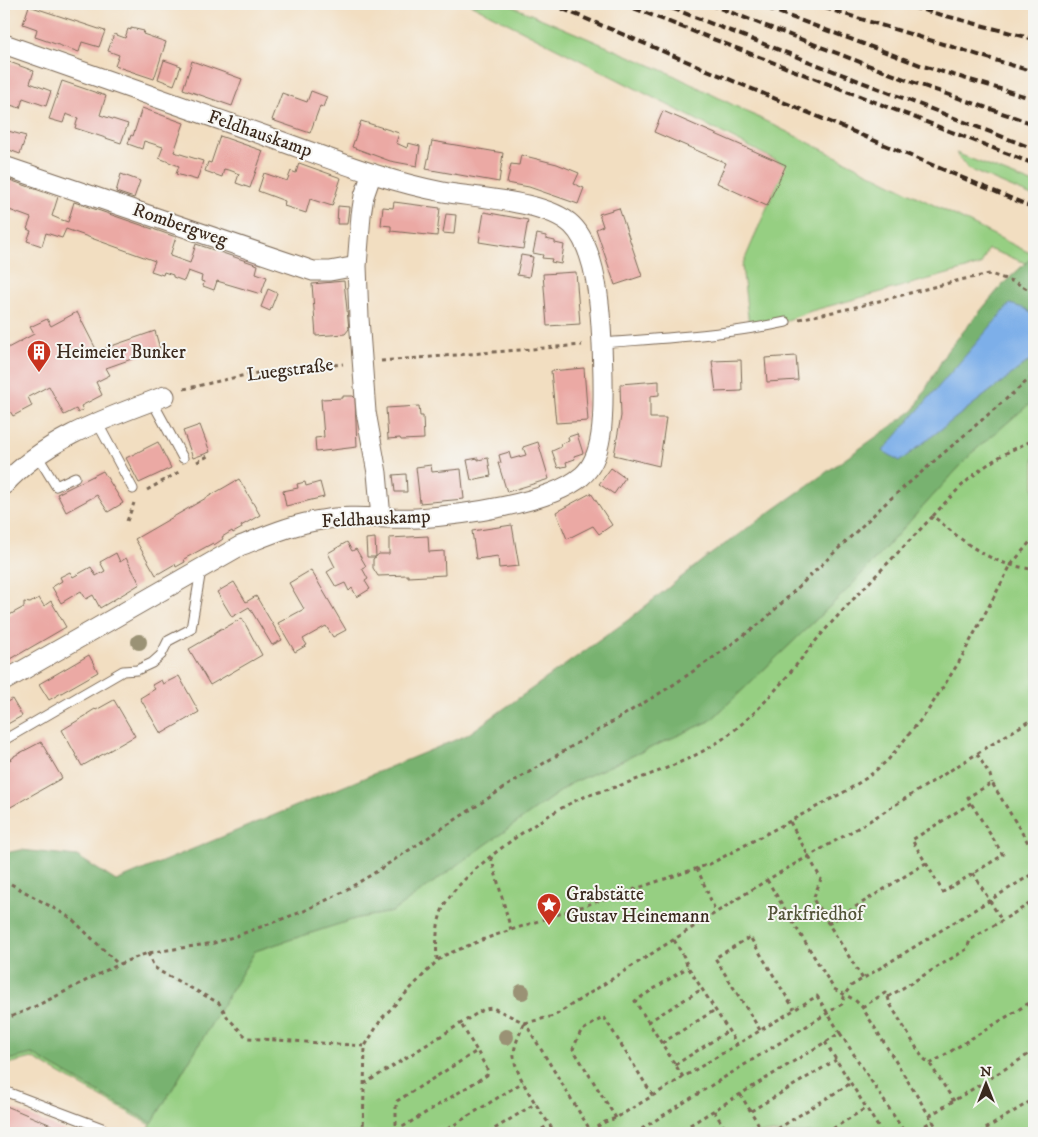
<svg xmlns="http://www.w3.org/2000/svg" width="1038" height="1137" font-family="'IM FELL DW Pica',serif">
	<rect width="100%" height="100%" fill="#f6f6f2"/>
	<filter id="ink" filterUnits="userSpaceOnUse"><feTurbulence type="fractalNoise" baseFrequency=".02" numOctaves="2"/><feDisplacementMap in="SourceGraphic" scale="10" xChannelSelector="R" yChannelSelector="G"/><feConvolveMatrix kernelMatrix="1 2 1 2 8 2 1 2 1" color-interpolation-filters="sRGB"/></filter>
	<filter id="wash" filterUnits="userSpaceOnUse"><feTurbulence type="fractalNoise" baseFrequency=".0096" numOctaves="4" result="noise"/><feDisplacementMap in="SourceGraphic" scale="20" xChannelSelector="R" yChannelSelector="G"/><feGaussianBlur stdDeviation="1.12" result="paint"/><feColorMatrix in="noise" values="0 0 0 0 0 0 0 0 0 0 0 0 0 0 0 0 0 1.4 0 .05"/><feComposite in="paint" operator="in"/></filter>
	<g filter="url(#wash)">
		<rect width="100%" height="100%" fill="#f2dec1"/>
		<path fill="#96cf82" stroke="#687c50" d="M470,4H507L669,73L1034,255L1026,263L988,249L981,265L811,311L785,321L749,325L742,266L785,165Z
			M956,153L1034,184V197L968,169Z
			M1034,400V1133H146L151,1125L32,1058L4,1065V1061L32,1054L152,1123L255,951L358,918L392,912L572,783L710,721L847,590L973,452Z"/>
		<path fill="#78b270" stroke="#5a6e47" d="M1034,255V317L1026,309L901,460L1034,357V400L973,452L847,590L710,721L572,783L392,912L358,918L255,951L152,1123L32,1054L4,1061V853L21,850L77,856L116,881L467,735L628,620L704,559L914,410L947,351L1002,285Z"/>
		<path fill="#7dafe9" stroke="#5c6c84" d="M1010,304L1026,309L1034,317V357L900,461L883,451Z"/>
		<g id="blocks">
			<path fill="#eba9a4" d="M4,4H11L9,11L4,9Z
				M29,6L105,31L99,47L82,42L79,52L35,37L37,29L23,24Z
				M131,28L144,31L143,34L166,42L154,79L115,66L119,55L108,51L114,34L125,38L128,29L131,30Z
				M4,60L34,71L30,83L51,91L46,106L23,98L20,108L4,103L6,93L4,92Z
				M164,60L181,66L174,85L158,79Z
				M192,61L242,79L232,106L183,89Z
				M62,81L106,96L100,115L128,124L121,143L75,128L78,118L74,117L66,114L63,123L49,119Z
				M311,91L327,97L323,107L320,106L310,133L272,120L282,93L307,102Z
				M142,108L184,123L174,152L203,161L197,180L176,174L179,166L159,158L163,147L144,141L142,149L128,144L131,135L133,136Z
				M663,111L786,165L767,206L717,183L726,163L654,132Z
				M361,121L399,133L396,143L407,148L408,143L420,146L417,166L390,161L352,147Z
				M8,131L26,136L20,154L4,148Z
				M220,136L263,151L250,188L236,183L239,174L232,171L224,169L222,177L205,171L208,162L211,163Z
				M432,141L503,153L499,182L426,169Z
				M521,155L557,164L579,173L574,184L584,188L578,204L529,187L507,183L511,164L519,165Z
				M299,163L341,178L332,206L310,199L306,213L284,206L285,201L258,191L264,173L287,181L291,171L296,173Z
				M121,174L140,181L134,198L116,192Z
				M4,178L58,197L52,216L59,219L68,222L74,202L176,237L170,256L190,263L196,244L258,265L256,273L267,277L261,294L217,281L214,290L203,286L204,282L201,281L202,276L188,271L184,281L173,277V275L164,272L163,275L151,271L155,261L66,229L62,238L46,233L42,246L27,241L31,231L27,229L31,218L4,208Z
				M394,202L440,208L437,236L391,231V226L381,225L383,207L393,208Z
				M338,206L349,207L347,224H337Z
				M619,208L642,276L615,285L596,229L603,226L599,214Z
				M484,212L528,220L523,249L479,242Z
				M446,214L456,215L454,234L443,233Z
				M537,234L546,236V239L555,241V243L564,245L561,264L551,262L552,259L542,258L543,255L533,253Z
				M521,255L533,257L529,277L517,275Z
				M576,272L580,324L547,326L543,274Z
				M344,281L349,329L345,334L316,336L312,284Z
				M268,289L277,293L270,311L261,307Z
				M77,312L97,351L155,331L160,349L106,368L110,375L96,382L102,395L81,406L83,410L78,413L76,409L64,415L49,386L28,397L32,406L13,416L8,408L4,410V350L34,334L30,327L47,319L51,326Z
				M796,356L798,380L767,382L765,358Z
				M741,360L742,391L716,392L712,361Z
				M584,368L588,421L556,423L551,371Z
				M659,381V395L650,396V418H666L659,466L614,455L621,416L620,384Z
				M343,396H353L355,398L357,447L316,452L315,438L324,437L321,399L343,398Z
				M419,406L420,416H423L424,439L401,440L400,438L388,439L386,408Z
				M200,425L210,452L193,458L183,431Z
				M577,434L583,453L574,456L575,459L566,462L567,466L558,468L552,451L561,447L560,444L569,441L568,437Z
				M158,442L171,468L139,483L126,458Z
				M538,442L549,479L507,492L498,463H501L499,455L509,452L511,459L526,455L523,447Z
				M478,458V460L488,458L491,476L471,480L467,460Z
				M431,465L432,472L461,469L464,499L420,503L416,467Z
				M611,468L625,478L614,494L599,484Z
				M103,471L123,503L108,512L97,495L66,512L57,494Z
				M406,474L407,492H395L393,475Z
				M239,479L260,515L241,526L242,528L233,533L232,531L222,537L223,539L214,545L213,543L184,559L185,562L176,567L175,564L156,575L135,539Z
				M305,482L306,486L320,482L324,497L286,506L283,491L298,488L297,484Z
				M591,493L612,525L599,534L593,526L567,539L556,512Z
				M512,525L519,566L499,568L498,556L476,559L472,531Z
				M428,536L429,552L444,551L445,575L408,577V575L378,576L373,568V559L379,554H389V538Z
				M375,538L376,557H367L366,539Z
				M347,542L352,551L356,549L366,566L362,568L368,579L365,581L370,589L357,597L352,588L349,591L345,583L336,587L327,572L335,567L328,553Z
				M116,553L120,562L126,558L140,584L100,608L93,595L86,599L81,591L61,603L52,587L62,581L60,577L70,572L73,577L91,567L96,576L105,571L100,562Z
				M311,570L346,630L333,637L326,626L303,639L307,645L295,652L278,623L304,609L289,583Z
				M234,582L246,602L256,596L282,640L272,645L249,607L232,617L217,592Z
				M39,598L44,606L51,601L66,627L4,663V618L24,607V602L30,603Z
				M242,618L262,655L210,685L189,649L215,634L214,633L222,628L223,629Z
				M89,655L98,672L49,700L39,684Z
				M179,676L199,712L161,734L140,698L155,689L152,685L161,680L163,684Z
				M12,699L22,716L4,726V704Z
				M114,700L135,736L82,766L62,730L87,715V714L95,709L96,710Z
				M41,742L62,778L9,808L4,799V764L14,757V756Z
				M4,1105L70,1133H4Z"/>
		</g>
	</g>
	<g filter="url(#ink)">
		<use href="#blocks" fill-opacity="0" stroke="#7b6957" stroke-width="1"/>
		<g fill="none" stroke-linecap="round" stroke-linejoin="round">
			<defs>
				<path id="service" d="M602,343C664,338 726,335 786,322
					M152,401L183,458
					M97,422L133,489
					M37,455L56,486L75,477
					M4,740L123,671L137,670L152,663L161,655L168,641L191,629L201,570
					M4,1091L102,1128L106,1133"/>
				<path id="minor" d="M4,44C92,75 181,106 269,137C326,157 384,181 443,192C478,198 547,201 572,225C602,254 602,338 603,378C603,406 606,456 582,476C550,504 461,515 418,518C386,520 354,514 321,520C293,524 266,536 240,546L4,681
					M4,166L313,271H330L357,266
					M372,173L364,196L361,215L357,266L359,318L366,412L377,473L381,518
					M4,485C46,438 107,418 165,396"/>
			</defs>
			<use href="#service" stroke="#7b6957" stroke-width="11"/>
			<use href="#minor" stroke="#7b6957" stroke-width="21"/>
			<path stroke="#7b6957" stroke-width="3" stroke-dasharray="4 4" stroke-linecap="butt" d="M799,319L852,308L960,280L990,274L1015,282L1034,293
				M381,361L582,345
				M184,389L250,374L343,364
				M197,462L208,456
				M147,490L179,472
				M933,516C965,480 989,458 1034,440
				M127,521L134,503
				M977,754L990,775L992,783
				M790,822L821,879L813,899L863,979
				M491,857L511,930
				M926,863L943,892L1003,855L971,803
				M697,868L716,912
				M973,873L1002,921
				M4,880L71,918L118,964
				M767,880L834,989L855,1000L862,1007L940,1133
				M828,924L926,863L912,840L971,803L968,797L992,783L1030,846L1034,844
				M674,940L684,957L688,967L737,1044
				M148,953L154,967L161,972L219,1003L228,1018L247,1038L365,1046
				M437,960C436,943 436,925 443,908C456,875 544,815 577,800C592,793 608,790 624,784C663,770 706,755 738,727C771,700 796,664 824,631C859,592 897,554 933,516C957,536 980,557 1011,565C1019,567 1027,568 1034,570
				M888,997L890,1004L922,1057L930,1064L954,1101
				M862,1007L885,993L888,997L967,949L970,940L1034,901
				M4,1019C54,1002 97,970 148,953L214,943L236,936L304,911L339,894L371,875L516,780L670,687L714,657L762,622L888,501L1034,375
				M648,1022L702,989
				M525,1023L554,1016L767,880L863,825L1034,718
				M524,1024C520,1033 515,1043 514,1053C512,1073 544,1116 555,1133
				M760,1030L715,958L750,937L794,1009
				M840,1033L905,1133
				M825,1042L882,1133
				M662,1043L715,1010
				M930,1064L1034,1000
				M675,1065L728,1031
				M683,1077L635,1001L688,967
				M364,1084L484,1009L493,1008L525,1023L592,1133
				M740,1094L764,1133
				M714,1111L728,1133
				M751,1111L836,1060
				M929,1116L1034,1051
				M616,1118L573,1049L581,1031L604,1017L653,1096
				M396,1131L487,1075L488,1071L477,1051
				M590,1131L605,1122L616,1118L817,996L840,1033L677,1133
				M363,1133L365,1046L382,1018L437,961L445,955L487,938L710,864L846,791L868,777L888,760L927,712L959,662L1011,565L1034,537
				M396,1133V1103L397,1101L477,1051L461,1024
				M441,1133L523,1082
				M488,1133L536,1103
				M535,1133L549,1125
				M635,1133L842,1004L845,994L851,986L1034,873
				M711,1133L723,1126
				M771,1133L851,1083
				M826,1133L866,1108
				M911,1133L933,1121
				M979,1133L1034,1099"/>
			<use href="#service" stroke="#fff" stroke-width="9"/>
			<use href="#minor" stroke="#fff" stroke-width="19"/>
			<path stroke="#3b2a1e" stroke-width="4" stroke-dasharray="8 4" stroke-linecap="butt" d="M551,4L1034,208
				M623,4L1034,164
				M661,4L1034,149
				M709,4L912,82L1034,124
				M756,4L923,66L1034,99
				M812,4L1034,72
				M900,4L1034,39"/>
		</g>
		<g fill="#9a9275">
			<circle cx="139" cy="642" r="8"/>
			<circle cx="522" cy="992" r="8"/>
			<circle cx="506" cy="1037" r="8"/>
		</g>
	</g>
	<defs>
		<symbol id="building-pin" viewBox="-11 -11 22 30"><path d="M0 17L-7.5 6A9.5 9.5 0 1 1 7.5 6Z" fill="#c8321e" stroke="#f6f6f2"/><path d="M-4-6H4V6H1V3H-1V6H-4ZM-2.5-4.3h1.7v1.8h-1.7ZM.8-4.3h1.7v1.8H.8ZM-2.5-1h1.7V.8h-1.7ZM.8-1h1.7V.8H.8Z" fill="#fff"/></symbol>
		<symbol id="sight-pin" viewBox="-11 -11 22 30"><path d="M0 17L-7.5 6A9.5 9.5 0 1 1 7.5 6Z" fill="#c8321e" stroke="#f6f6f2"/><path d="M0-6L1.8-2.2L6-1.7L2.9 1.2L3.7 5.4L0 3.3L-3.7 5.4L-2.9 1.2L-6-1.7L-1.8-2.2Z" fill="#fff"/></symbol>
	</defs>
	<g fill-rule="evenodd">
		<use href="#building-pin" x="25" y="338" width="28" height="38"/>
		<use href="#sight-pin" x="535" y="891" width="28" height="38"/>
	</g>
	<g text-anchor="middle" dominant-baseline="central" stroke-width="4" stroke-linejoin="round" paint-order="stroke">
		<g font-size="19" fill="#3b2a1e" stroke="#f6f6f2">
			<text transform="translate(260 134) rotate(19)">Feldhauskamp</text>
			<text transform="translate(180 225) rotate(19)">Rombergweg</text>
			<text transform="translate(290 370) rotate(-7)">Luegstraße</text>
			<text transform="translate(376 519) rotate(-3)">Feldhauskamp</text>
		</g>
		<g font-size="19" fill="#3b2a1e" stroke="#f6f6f2" text-anchor="start">
			<text x="56" y="352">Heimeier Bunker</text>
			<text x="566" y="894">Grabstätte<tspan x="566" dy="22">Gustav Heinemann</tspan></text>
		</g>
		<g font-size="19" fill="#525337" stroke="#f6f6f2">
			<text x="815" y="914">Parkfriedhof</text>
		</g>
	</g>
	<rect width="1038" height="1137" fill="none" stroke="#f6f6f2" stroke-width="20"/>
	<g transform="translate(986 1084)" stroke="#f6f6f2" stroke-width="4" paint-order="stroke">
	<path d="M0-4L9 19L0 12L-9 19Z" fill="#3b2a1e"/>
	<text y="-8" font-size="14" font-weight="bold" text-anchor="middle" fill="#3b2a1e">N</text>
	</g>
</svg>
